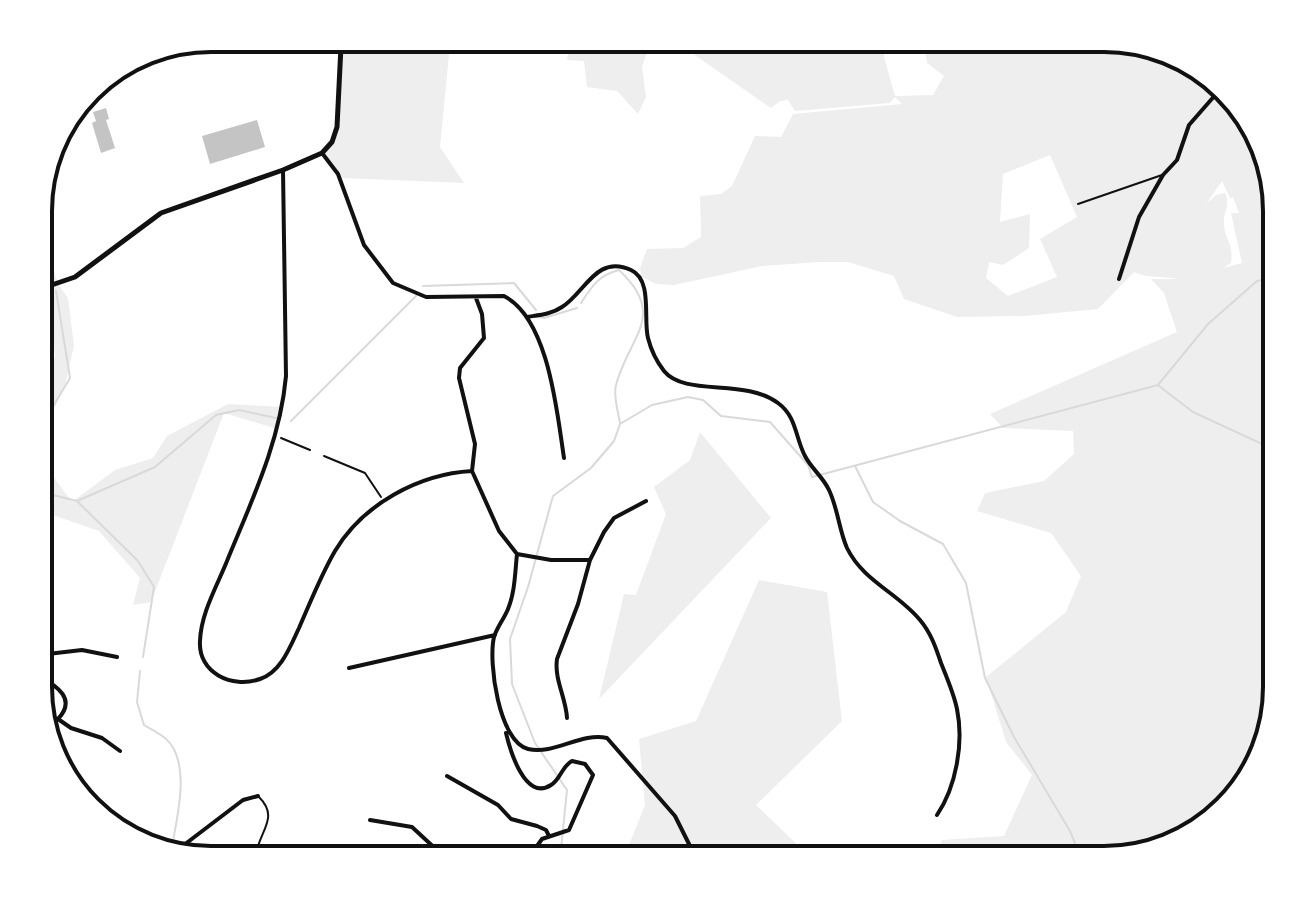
<svg xmlns="http://www.w3.org/2000/svg" width="1315" height="898" font-family="Cabin,sans-serif">
	<rect width="100%" height="100%" fill="#fff"/>
	<path fill="#eee" fill-rule="evenodd" d="M1115,38L1209,73L1259,134L1277,200V698L1242,792L1181,842L1105,860H932L942,840L1004,836L1032,775L1006,742L986,677L1066,612L1081,576L1051,533L977,511L985,493L1044,481L1074,454L1073,431L1003,428L990,414L1177,332L1164,293L1151,279H1177C1163,276 1145,278 1134,272L1098,309L1025,316L957,317L904,299L894,276L848,262H819L762,266L674,285L656,284L642,277L640,268L647,249L683,248L701,237L700,196L721,194L732,186L755,136L781,137L793,114L902,104L895,97L890,103L795,111L788,100L780,101L771,108L676,42L887,40L884,57L895,96L933,95L944,76L927,63L923,40ZM1050,155L1077,217L1040,239L1057,277L1008,296L986,278L989,262L1003,265L1029,248L1030,214L1000,222L1003,174ZM1222,181L1230,198L1233,197L1239,213H1231L1242,263L1223,268L1231,263C1234,243 1225,241 1224,224C1223,212 1231,205 1225,193L1216,195L1206,204Z
		M570,43H650L642,67L646,97L638,114L617,91L587,87L584,61L567,60Z
		M460,44L449,54L440,147L464,183L342,178L322,153L335,134L342,46Z
		M40,256L52,264L58,284L68,298L74,346L64,389L51,414L52,475L72,502L115,470L153,458L167,436L228,404L283,407L278,429L224,413L151,602L133,605L140,578L99,531L39,510L40,378L55,357L47,278L40,273Z
		M700,432L771,518L599,699L624,594L636,595L666,514L654,487L690,460Z
		M759,580L827,592L842,721L756,805L808,855L809,860H623L645,805L639,739L696,721Z"/>
	<g fill="none" stroke-linecap="round" stroke-linejoin="round">
		<path stroke="#d9d9d9" stroke-width="2" d="M40,265L52,278
			M423,286L514,283L536,310
			M581,303C592,286 599,275 619,270C668,316 629,336 616,385C613,395 618,412 620,423
			M540,317L544,318L577,308
			M1159,386L1193,412L1277,451
			M291,421L416,296
			M39,430L70,378L56,291
			M855,466L873,502L900,521L943,544L966,583L985,678L1014,737L1070,831L1082,860
			M39,488L45,493L77,501L155,467L216,415L239,410L276,418
			M78,502L138,561L154,587L143,657
			M140,671L137,702L144,725C151,729 159,733 165,738C191,760 178,813 173,841L180,852
			M555,860L561,849L567,790L535,743L512,684L510,639L528,587L553,496L591,468L614,441L620,424L652,405L688,397L703,400L721,416L770,422L808,465L812,477L1158,385L1208,324L1257,281L1277,277"/>
	</g>
	<path fill="#c4c4c4" d="M106,108L109,119L106,120L115,148L101,153L92,123L96,121L93,112Z
		M257,120L265,147L210,164L202,136Z"/>
	<g fill="none" stroke-linecap="round" stroke-linejoin="round">
		<path stroke="#111" stroke-width="2" d="M281,438L310,450
			M324,456L365,473L381,497"/>
		<path stroke="#111" stroke-width="2" d="M1078,204L1162,175
			M255,860C257,832 281,819 259,797"/>
		<path stroke="#111" stroke-width="4" d="M322,153L338,174L364,245L393,283L426,297L504,296C549,319 557,413 564,458
			M283,170L286,376C280,442 252,500 227,561C217,586 201,613 200,641C198,673 232,689 260,679C281,672 290,647 299,628C310,603 321,575 335,551C363,504 419,474 472,471
			M1119,279L1139,217L1163,175L1177,160L1189,125L1217,93V83
			M476,298L482,314L484,338L460,368L459,378L475,444L472,471L499,531L517,554C515,573 515,592 508,609C504,619 497,627 494,637C488,662 499,742 528,749C555,755 581,732 607,738L675,816L697,860
			M527,317C539,315 552,314 562,307C585,293 596,254 631,270C653,280 643,319 648,338C651,350 657,362 664,371C685,397 745,378 778,403C797,417 795,437 805,456C811,468 823,477 829,490C838,509 839,530 847,548C863,581 898,593 920,620C931,633 936,648 941,663C947,678 954,694 957,709C964,743 956,787 937,815
			M517,554L551,560H590
			M39,655L82,650L117,657
			M349,668L495,635
			M39,676C57,686 77,699 58,719H43
			M567,718C566,698 554,679 557,659L578,604L590,560L604,532L614,518L646,501
			M58,719L71,728L102,738L120,751
			M506,733C510,750 525,802 551,785C561,779 561,767 572,761L585,764L593,775L569,830L542,839L527,860
			M447,776L498,805L511,819L537,826L546,830L549,836
			M370,820L412,827L439,852L453,860
			M176,851L243,800L258,796"/>
		<path stroke="#111" stroke-width="5" d="M40,289L75,277L161,213L283,170L322,153L332,142L337,127L341,46"/>
	</g>
	<path d="M0 0H1315V898H0ZM211 52H1104A159 159 0 0 1 1263 211V687A159 159 0 0 1 1104 846H211A159 159 0 0 1 52 687V211A159 159 0 0 1 211 52Z" fill="#fff" fill-rule="evenodd"/>
	<path fill="none" stroke="#111" stroke-width="4" d="M211 52H1104A159 159 0 0 1 1263 211V687A159 159 0 0 1 1104 846H211A159 159 0 0 1 52 687V211A159 159 0 0 1 211 52Z"/>
</svg>
